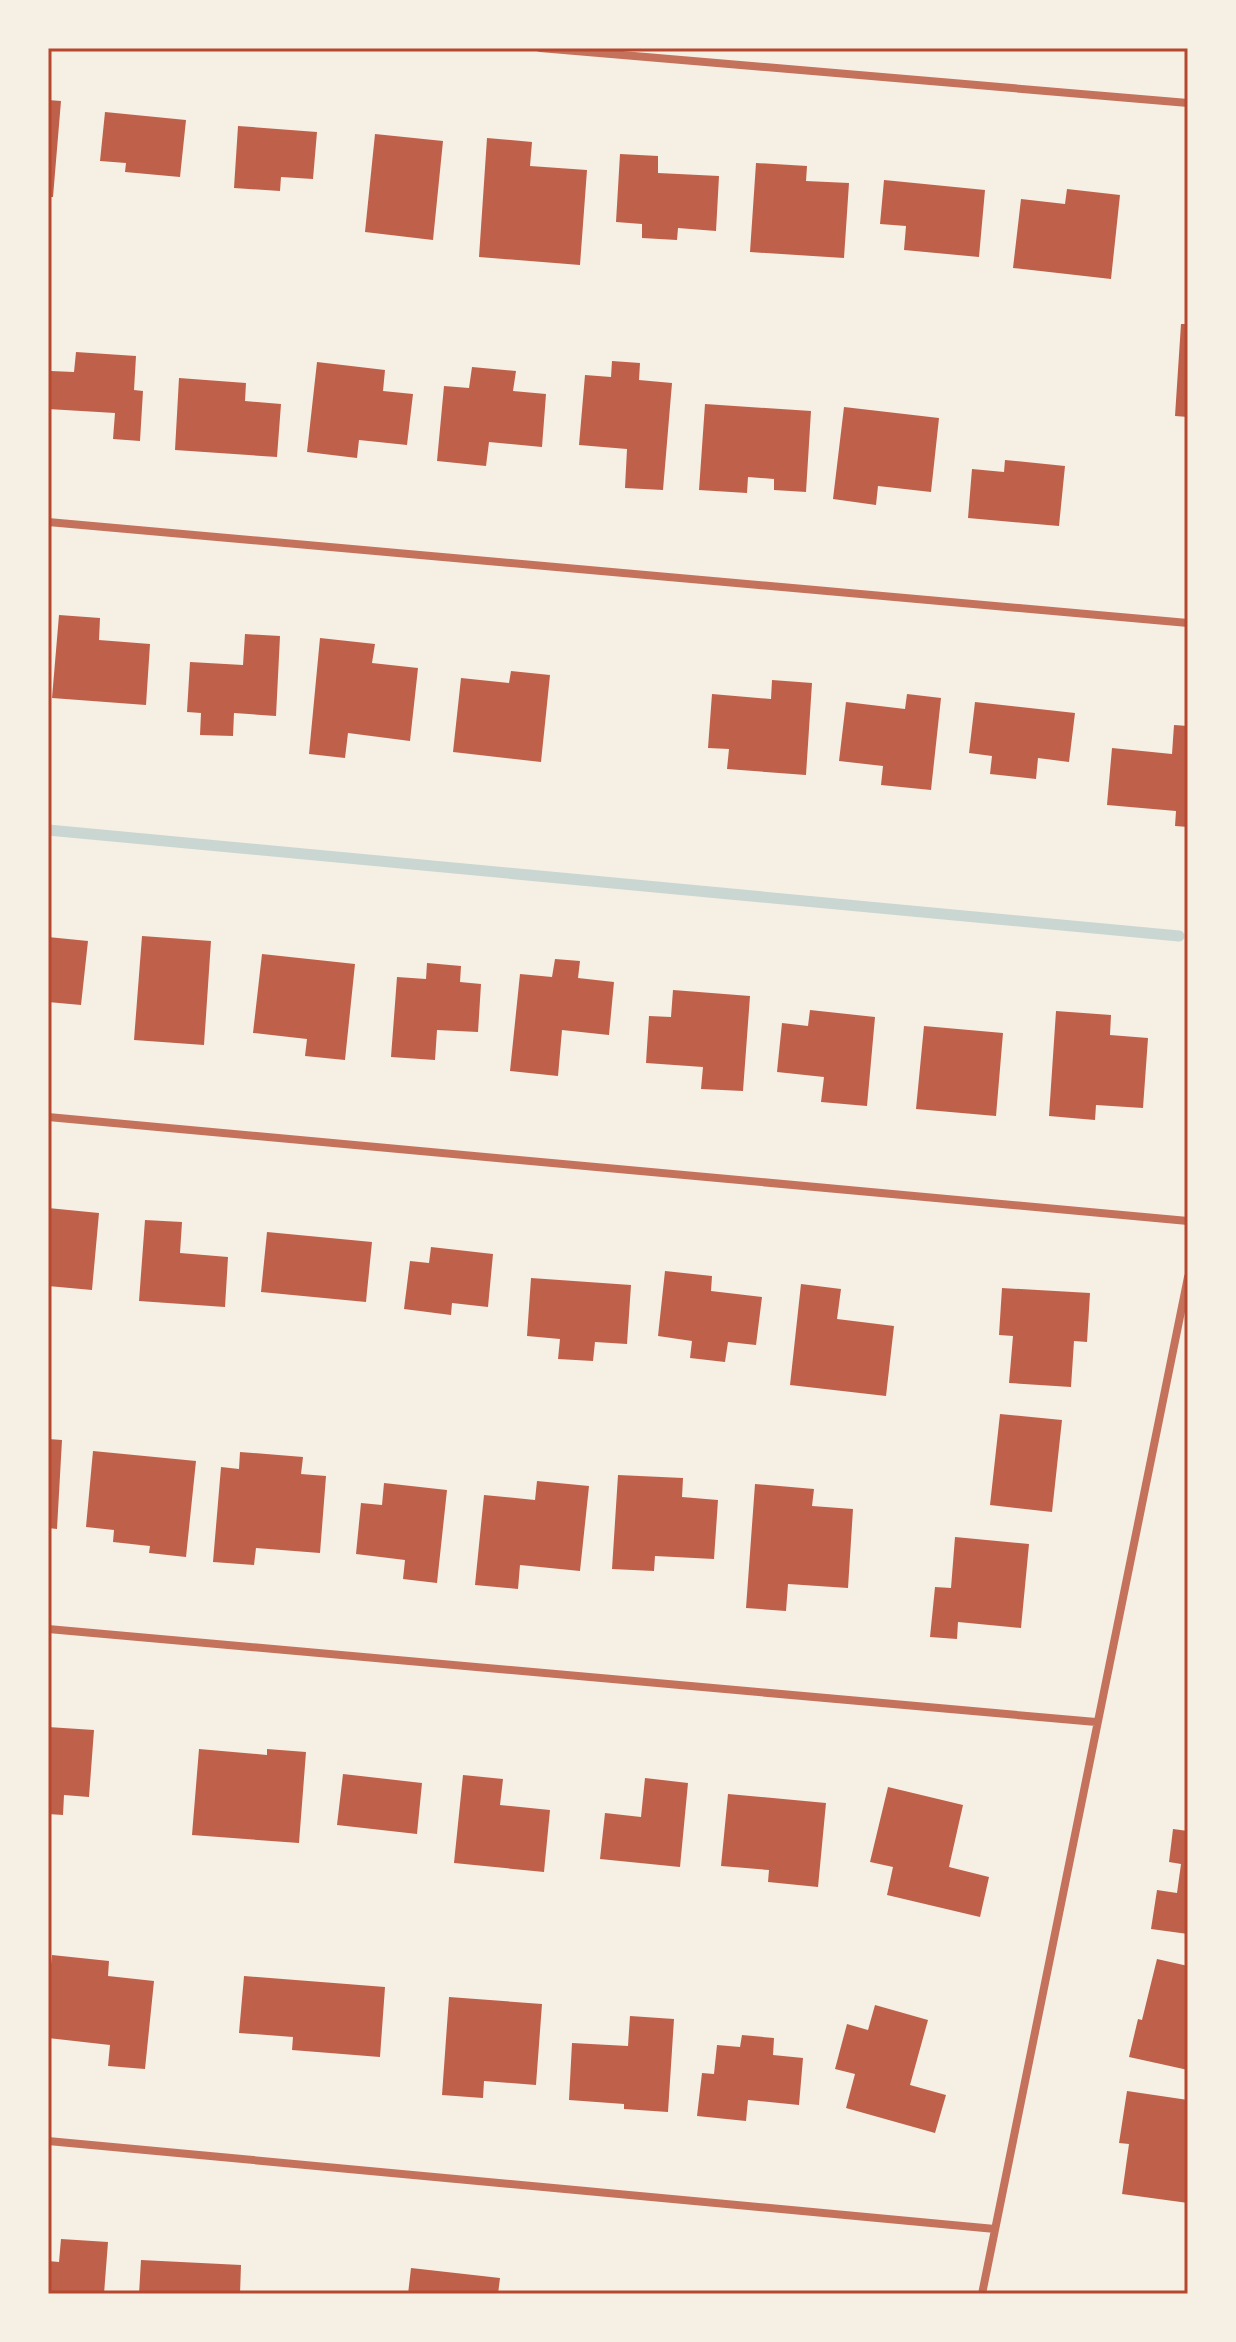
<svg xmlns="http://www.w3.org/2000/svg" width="1236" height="2342" font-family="'Libre Baskerville',serif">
	<rect width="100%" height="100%" fill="#f6efe4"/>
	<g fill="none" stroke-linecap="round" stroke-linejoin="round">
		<path stroke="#c9d6d2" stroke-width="11" d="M48,830L1179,936"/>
	</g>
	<path fill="#bf614a" d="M48,100L61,101L53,197H48Z
		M105,112L186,120L180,177L125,172L126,163L100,161Z
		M238,126L317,132L313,179L281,177L280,191L234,188Z
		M375,134L443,141L433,240L365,232Z
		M487,138L532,142L530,166L587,170L580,265L479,257Z
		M620,154L658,156V173L719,176L716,231L678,228L677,240L642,238V224L616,222Z
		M756,163L807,166L806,181L849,183L844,258L750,252Z
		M884,180L985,190L979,257L904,250L906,226L880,224Z
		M1067,189L1120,195L1111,279L1013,268L1021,199L1065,204Z
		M1181,324H1188V417L1175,416Z
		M76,352L136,356L134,390L143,391L140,441L113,439L115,413L48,409L51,371L74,372Z
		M612,361L640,363L639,380L672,383L663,490L625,488L627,449L579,445L585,375L611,377Z
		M317,362L385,370L383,391L413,394L407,445L359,440L357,458L307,452Z
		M472,367L516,371L513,391L546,394L542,447L489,442L486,466L437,461L444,386L469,388Z
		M179,378L246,383L245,401L281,404L277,457L175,450Z
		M705,404L811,411L806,492L774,490V479L748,477L747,493L699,490Z
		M844,407L939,418L931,492L878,486L876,505L833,499Z
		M1005,460L1065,466L1059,526L968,518L972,469L1004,472Z
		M59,615L100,618L99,640L150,644L146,705L52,698Z
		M245,634L280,636L276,716L234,713L233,736L200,735L201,713L187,712L190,662L243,665Z
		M320,638L375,644L372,663L418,668L410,741L348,733L345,758L309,754Z
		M511,671L550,675L541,762L453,752L461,678L509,683Z
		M772,680L812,683L806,775L727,769L729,749L708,748L712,694L771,699Z
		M907,694L941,698L931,790L881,785L883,766L839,761L846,702L905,709Z
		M975,702L1075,713L1069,762L1038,758L1036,779L990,774L992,756L969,753Z
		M1174,725L1188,726V827L1175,826L1176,811L1107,805L1112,748L1172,754Z
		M142,936L211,941L204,1045L134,1040Z
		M48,937L88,941L81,1005L48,1002Z
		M262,954L355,964L345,1060L305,1056L307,1039L253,1033Z
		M555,959L580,961L578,978L614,982L609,1035L562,1030L558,1076L510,1071L520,974L552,977Z
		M427,963L461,966L460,982L481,984L478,1032L437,1030L435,1060L391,1057L397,977L426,979Z
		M673,990L750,996L743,1091L701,1089L703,1067L646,1063L649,1016L671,1017Z
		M810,1010L875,1017L867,1106L821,1102L824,1077L777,1072L782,1023L808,1026Z
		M1056,1011L1111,1015L1110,1035L1148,1038L1143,1108L1096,1105L1095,1120L1049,1116Z
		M924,1026L1003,1033L996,1116L916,1109Z
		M48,1208L99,1213L92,1290L48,1286Z
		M145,1220L182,1222L180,1253L228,1257L225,1307L139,1301Z
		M267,1232L372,1242L366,1302L261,1292Z
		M431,1247L493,1254L488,1307L452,1303L451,1315L404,1309L410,1261L429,1263Z
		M665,1271L712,1276L711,1291L762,1297L756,1345L728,1342L725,1362L690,1358L692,1341L658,1336Z
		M531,1278L631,1285L627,1344L595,1342L593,1361L558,1359L560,1339L527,1336Z
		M801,1284L841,1289L837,1319L894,1326L886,1396L790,1385Z
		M1002,1288L1090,1293L1087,1342L1074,1341L1071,1387L1009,1383L1013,1336L999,1335Z
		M1000,1414L1062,1420L1052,1512L990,1505Z
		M48,1439L62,1440L57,1529L48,1528Z
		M93,1451L196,1461L186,1557L149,1553L150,1546L113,1542L114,1530L86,1527Z
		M240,1452L303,1457L301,1474L326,1476L320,1553L256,1548L254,1565L213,1562L221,1467L239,1469Z
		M618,1475L683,1478L682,1497L718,1500L714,1559L655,1556L654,1571L612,1569Z
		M537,1481L589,1486L580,1571L520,1565L518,1589L475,1585L484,1495L535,1500Z
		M384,1483L447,1490L437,1583L403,1579L405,1560L356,1554L361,1503L382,1505Z
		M755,1484L814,1489L812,1506L853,1509L848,1588L788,1584L786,1611L746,1608Z
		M955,1537L1029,1544L1021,1628L958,1622L957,1639L930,1637L935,1587L951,1588Z
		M48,1727L94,1730L89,1797L64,1795L63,1815L48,1814Z
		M199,1749L267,1755V1749L306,1752L299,1843L192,1835Z
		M343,1774L422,1783L417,1834L337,1825Z
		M463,1775L503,1779L500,1805L550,1810L544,1872L454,1863Z
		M645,1778L688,1783L680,1867L600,1859L605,1813L641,1817Z
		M888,1787L963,1805L949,1867L989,1877L980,1917L887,1895L893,1867L870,1862Z
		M728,1794L826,1803L818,1887L768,1882L769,1870L721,1866Z
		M1173,1829L1188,1831V1934L1151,1929L1157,1890L1177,1893L1181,1864L1169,1862Z
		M52,1955L109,1961L108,1976L154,1981L145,2069L108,2066L110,2045L48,2038V1994Z
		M1157,1959L1188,1966V2070L1129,2057L1138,2019L1142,2020Z
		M244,1976L385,1987L380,2057L292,2050L293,2037L239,2033Z
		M449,1997L542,2004L536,2085L484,2081L483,2098L442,2095Z
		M875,2005L928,2020L910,2085L946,2095L935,2133L846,2108L855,2074L835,2069L847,2024L868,2030Z
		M630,2016L674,2019L668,2112L624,2109V2104L569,2100L572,2043L628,2046Z
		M742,2035L774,2038L773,2055L803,2058L799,2105L748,2100L746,2121L697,2116L702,2073L714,2074L717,2045L740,2047Z
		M1127,2091L1188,2100V2203L1122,2194L1129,2144L1119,2143Z
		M61,2239L108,2242L104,2294H48V2261L59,2262Z
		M141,2260L241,2265L240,2294H139Z
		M411,2268L500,2278L498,2294H408Z"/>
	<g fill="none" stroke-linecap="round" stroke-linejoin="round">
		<path stroke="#c5725c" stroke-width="8" d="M540,48L1188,103
			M48,522L1188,623
			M48,1117L1188,1221
			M48,1629L1096,1722
			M48,2141L995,2229
			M982,2294L1188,1277"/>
	</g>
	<rect width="1236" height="2342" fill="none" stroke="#f6efe4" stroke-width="100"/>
	<rect x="50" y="50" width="1136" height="2242" fill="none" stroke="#b5482f" stroke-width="3"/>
</svg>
